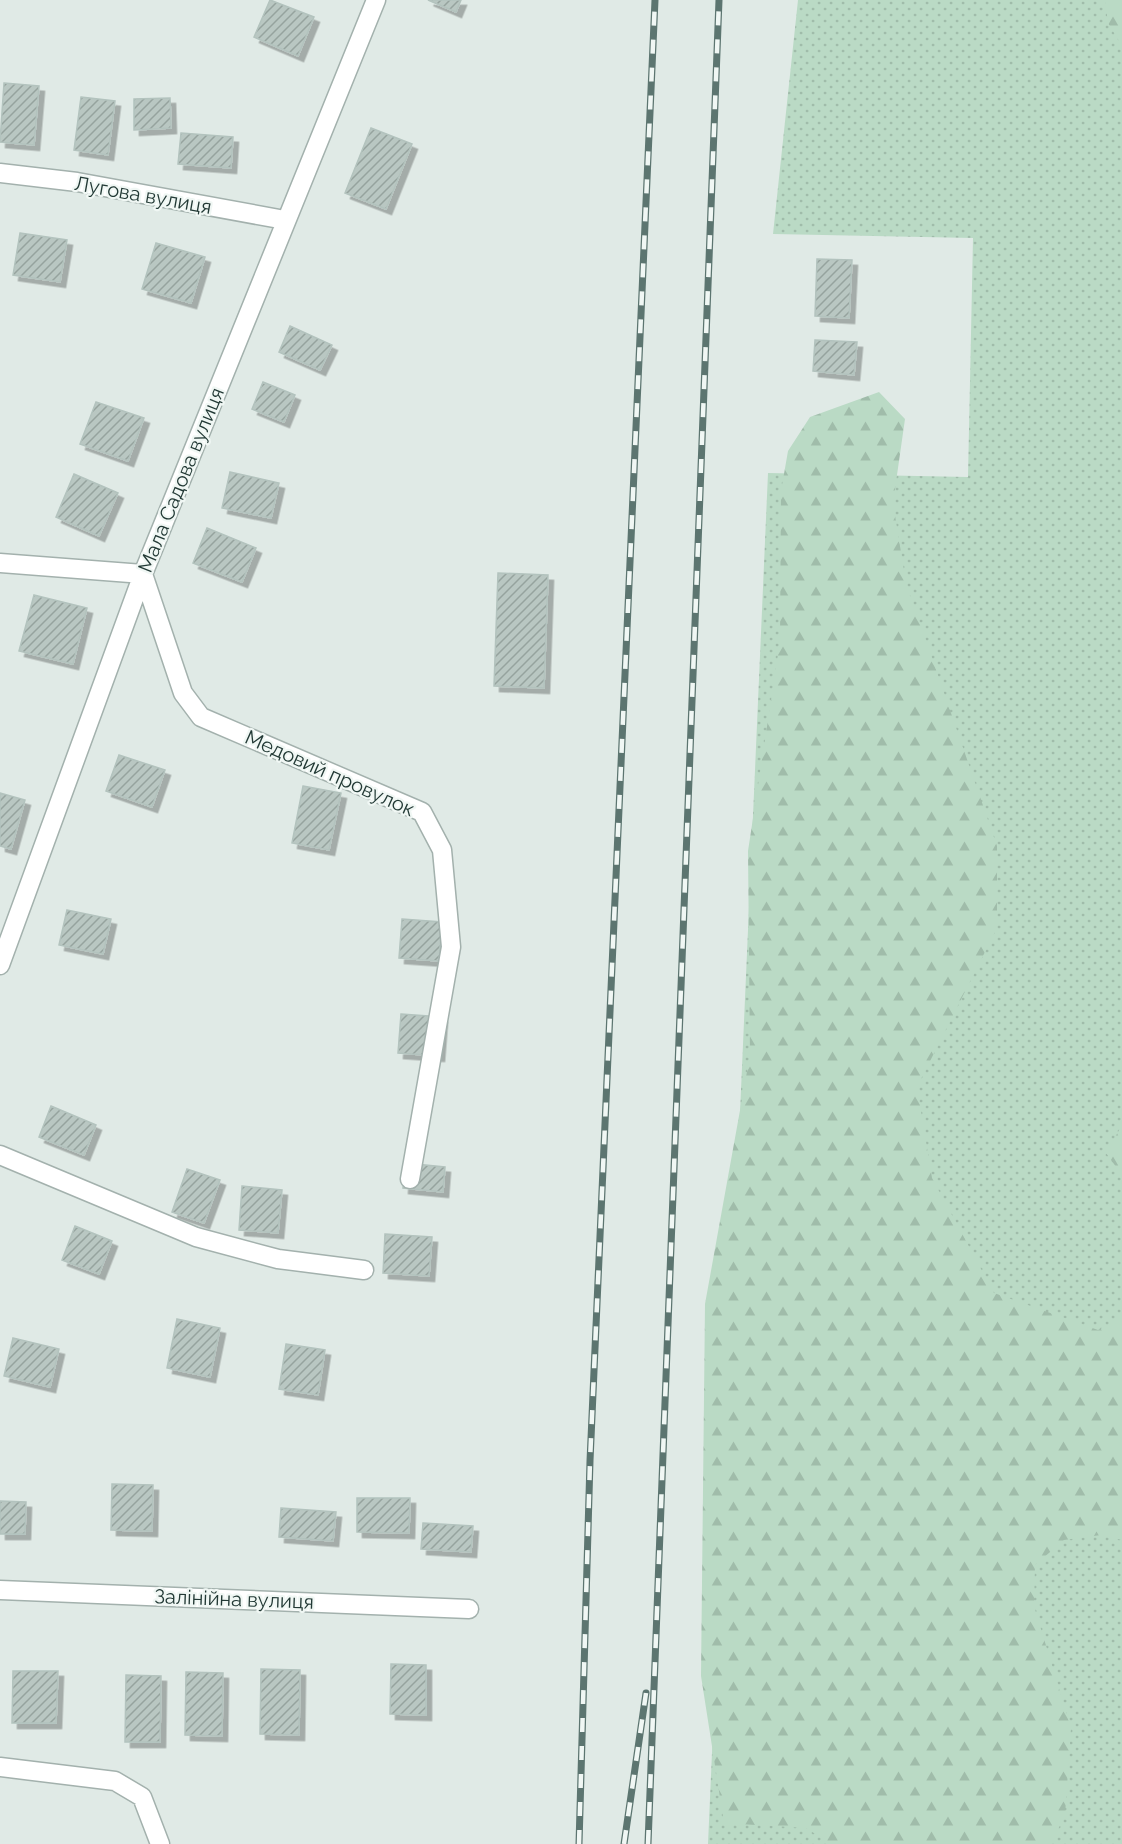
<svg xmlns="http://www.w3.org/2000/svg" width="1122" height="1844" font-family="Raleway,sans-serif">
	<defs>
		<pattern id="grass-dots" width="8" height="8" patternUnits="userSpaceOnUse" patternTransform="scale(1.5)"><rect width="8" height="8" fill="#badac5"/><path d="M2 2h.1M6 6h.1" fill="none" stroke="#a0bcaa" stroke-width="1.8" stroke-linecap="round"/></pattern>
		<pattern id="forest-firs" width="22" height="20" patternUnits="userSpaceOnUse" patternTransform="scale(1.5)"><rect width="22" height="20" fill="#badac5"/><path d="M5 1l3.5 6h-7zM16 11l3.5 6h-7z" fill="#a0bcaa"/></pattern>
		<pattern id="building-hatch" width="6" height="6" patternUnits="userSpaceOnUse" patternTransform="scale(1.5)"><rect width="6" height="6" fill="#b9c7c2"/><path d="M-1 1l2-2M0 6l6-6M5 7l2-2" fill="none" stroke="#96a39e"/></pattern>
		<filter id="shadow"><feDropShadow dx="5.5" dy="5.5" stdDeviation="0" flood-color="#0004"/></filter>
	</defs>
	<rect width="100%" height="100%" fill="#e0eae6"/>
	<path fill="url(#grass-dots)" d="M798,0H1122V1844H708L768,473L968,477L973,238L773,234Z"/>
	<path fill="url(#forest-firs)" d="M1105,0H1122V46L1108,23Z
		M879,392L905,419L893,503L906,583L997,846V928L917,1087L932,1178L994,1293L1098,1330L1122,1318V1540L1101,1535L1064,1540L1035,1565L1034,1606L1071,1728L1065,1815L1051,1844H831L806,1828L724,1823L701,1676L705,1304L750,1055L748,851L780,641L781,491L788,451L810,417Z
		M1122,1125V1175L1106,1153Z"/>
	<path fill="url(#building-hatch)" stroke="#b3c3be" stroke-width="1.5" filter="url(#shadow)" d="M270,0L314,17L298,56L254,37Z
		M428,0H461L456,12Z
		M4,83L39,86L34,145L0,142Z
		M81,97L115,101L108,155L74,150Z
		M170,98L171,128L134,130V99Z
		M371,128L412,144L386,209L345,193Z
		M181,133L233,137L231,168L178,164Z
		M20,233L67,240L60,282L13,275Z
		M156,243L205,257L191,303L142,289Z
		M817,259L852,260L849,318L815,316Z
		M290,326L332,345L320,370L279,352Z
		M815,340L857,342L854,375L813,371Z
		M263,382L295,395L284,422L252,409Z
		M96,402L144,418L128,461L80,444Z
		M230,472L279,483L271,518L222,508Z
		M74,474L118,493L99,536L56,517Z
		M207,528L256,548L242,582L193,563Z
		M498,573L548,575L544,688L494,686Z
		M34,595L87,608L73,664L19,651Z
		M119,755L165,770L152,807L106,791Z
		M303,786L341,793L329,850L292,843Z
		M0,793L25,800L11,849L0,846Z
		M67,910L111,919L103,954L59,945Z
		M402,919L442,922L439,961L399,958Z
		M401,1014L442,1017L439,1056L398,1053Z
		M51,1106L96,1125L84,1155L39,1137Z
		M405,1163L445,1167L443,1192L403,1188Z
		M187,1169L220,1180L204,1223L172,1212Z
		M242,1186L282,1190L278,1233L239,1230Z
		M75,1226L112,1241L99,1274L62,1260Z
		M385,1234L432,1237L429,1276L383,1273Z
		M177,1319L220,1328L210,1377L167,1368Z
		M13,1338L59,1349L50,1387L4,1376Z
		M286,1344L325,1350L318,1395L279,1389Z
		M112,1484L153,1485L152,1531L111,1530Z
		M357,1498H410L409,1533L357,1532Z
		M0,1501L26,1502L25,1534H0Z
		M281,1508L336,1512L333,1541L279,1537Z
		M423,1523L473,1526L471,1552L421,1549Z
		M391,1664L426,1665V1715L390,1714Z
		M261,1669L300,1670L299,1735L260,1734Z
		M13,1671H58L56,1723H12Z
		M186,1672L223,1673L222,1736L185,1735Z
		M126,1675L161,1676L160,1742H125Z"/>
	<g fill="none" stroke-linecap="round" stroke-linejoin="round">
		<defs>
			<path id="street" d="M0,173L77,182L285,220
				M0,563L143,574L183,693L201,717L422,812L442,850L451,947L410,1179
				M0,965L143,574L376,0
				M0,1155L196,1237L278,1259L364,1270
				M0,1590L469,1609
				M0,1767L115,1781L142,1797L160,1844"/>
		</defs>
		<use href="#street" stroke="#a3b1ad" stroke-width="21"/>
		<use href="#street" stroke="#fff" stroke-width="18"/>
		<defs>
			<path id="rail" d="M579,1844L590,1461L655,0
				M624,1844L646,1693
				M648,1844L719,0"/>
		</defs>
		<use href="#rail" stroke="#5c7570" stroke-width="7"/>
		<use href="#rail" stroke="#f0f7f4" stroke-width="4.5" stroke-dasharray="14" stroke-linecap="butt"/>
	</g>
	<g text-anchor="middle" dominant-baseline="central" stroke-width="4.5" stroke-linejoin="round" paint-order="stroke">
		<g font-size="20" fill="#223935" stroke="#f0f7f4">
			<text transform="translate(143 195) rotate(10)">Лугова вулиця</text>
			<text transform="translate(181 480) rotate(-68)">Мала Садова вулиця</text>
			<text transform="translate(330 773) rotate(24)">Медовий провулок</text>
			<text transform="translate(234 1599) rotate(2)">Залінійна вулиця</text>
		</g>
	</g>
</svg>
